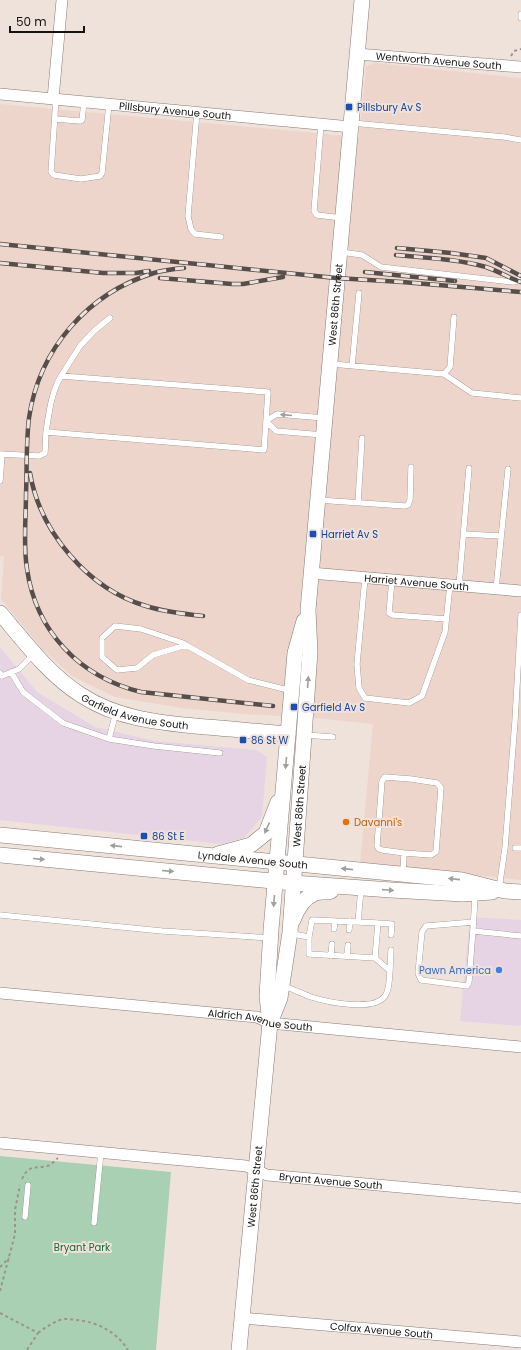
<svg xmlns="http://www.w3.org/2000/svg" width="521" height="1350" font-family="Poppins,sans-serif">
	<rect width="100%" height="100%" fill="#efe2db"/>
	<path fill="#e6d4e5" d="M0,647L37,692L95,727L155,741L256,750L267,757L262,817L244,838L221,844L0,820Z
		M470,917L521,920V1025L519,1026L460,1021Z"/>
	<path fill="#edd5cc" d="M375,63L521,78V880L360,863L373,724L315,718L243,714L182,708L115,697L72,676L41,648L1,599L4,557L0,556V104L359,137L366,66Z"/>
	<path fill="#a9d0b2" d="M0,1156L171,1172L156,1350H0Z"/>
	<g fill="none" stroke-linecap="round" stroke-linejoin="round">
		<defs>
			<path id="lane" d="M521,14V18
				M56,99L51,172L54,175L81,179L100,176L102,173L109,104
				M197,112L188,216L191,229L195,234L221,237
				M55,119L80,121L82,120L84,102
				M352,123L504,137L521,140
				M321,124L314,211L317,215L342,218
				M341,252L362,255L381,267L513,282L518,281L521,277
				M332,364L444,374L450,367L454,317
				M352,366L359,293
				M444,374L472,393L521,398
				M61,376L268,392L264,450L46,432C49,413 51,393 61,376Z
				M61,376L80,346L94,331L110,318
				M323,435L276,431L266,421L277,414L324,418
				M0,454L39,456L45,453L46,432
				M0,481L2,454
				M318,500L405,506L408,505L410,500L411,467
				M358,503L362,438
				M464,534L501,536
				M365,578L357,664L359,688L365,698L409,703L422,696L445,632L450,585
				M392,580L389,613L393,615L446,619
				M459,586L469,468
				M496,589L508,469
				M186,645L153,655L137,668L117,670L102,657V638L115,626L141,629L183,643L186,645L248,680L292,691
				M11,672L23,692L63,723L109,739L116,712
				M0,673L2,676L19,669L34,654
				M305,735L333,737
				M109,739L154,746L220,753
				M515,848H521
				M403,874L404,853L382,850L379,849L377,846L382,781L385,777L411,779L437,783L441,788L436,852L431,855L404,853
				M499,889L505,848L515,721L521,615
				M0,915L162,931L271,938
				M474,922L426,926L422,932L418,973L421,980L467,986L469,982C471,952 474,923 475,894
				M378,923L392,924L391,935
				M334,929L335,921
				M291,930L298,935L309,937L312,920L358,922
				M349,930L350,921
				M473,931L521,936
				M309,937V954L375,958
				M331,956L332,944
				M347,956L348,945
				M390,971L391,950
				M282,985C292,989 301,993 311,997C327,1002 374,1012 385,996C390,989 389,979 390,971L375,958L378,923L358,922L361,889
				M25,1217L28,1185
				M94,1223L101,1152"/>
			<g id="street">
				<path id="s1" d="M357,54L521,67"/>
				<path id="s2" d="M0,94L351,127"/>
				<path d="M53,99L62,0"/>
				<path id="s3" d="M311,573L521,591"/>
				<path id="s4" d="M0,993L257,1017L270,1023L521,1047"/>
				<path id="s5" d="M0,1143L246,1166L267,1175L521,1198"/>
				<path id="s6" d="M242,1318L521,1342"/>
			</g>
			<g id="secondary">
				<path id="s7" d="M0,613C25,642 49,675 81,695C119,720 163,723 206,727C233,729 261,732 288,734"/>
				<path id="s8" d="M0,835L462,880L505,891L521,892"/>
				<path d="M218,854L251,845L266,833L278,802"/>
				<path d="M0,855L293,883L391,890L463,894L492,892"/>
				<path d="M293,920C297,909 303,898 315,893C320,891 326,893 331,891"/>
				<path id="s9" d="M270,1023L280,998L290,932L310,652L308,610L362,0"/>
				<path id="s10" d="M239,1350L270,1023L267,996L271,930L288,734L295,653L304,621"/>
			</g>
		</defs>
		<use href="#lane" stroke="#867b74" stroke-width="6"/>
		<use href="#street" stroke="#867b74" stroke-width="12"/>
		<use href="#secondary" stroke="#867b74" stroke-width="16"/>
		<path stroke="#9d938e" stroke-width="2" stroke-dasharray="3 3" stroke-linecap="butt" d="M511,56L514,51L521,49
			M22,1179C30,1162 38,1170 50,1165C53,1163 55,1160 58,1158
			M0,1267L9,1258
			M0,1291L15,1234V1210L20,1185
			M0,1313L38,1333L27,1350
			M38,1333C46,1327 53,1322 63,1319C67,1319 71,1319 75,1320C96,1321 117,1332 128,1350"/>
		<use href="#lane" stroke="#fff" stroke-width="5.5"/>
		<use href="#street" stroke="#fff" stroke-width="11"/>
		<use href="#secondary" stroke="#fff" stroke-width="15"/>
		<defs>
			<path id="rail" d="M0,244L336,278L402,282L521,292
				M397,248L451,253L486,258L521,276
				M396,255C426,258 457,259 486,267C498,271 509,278 521,282
				M0,263L103,273H136L149,271
				M184,268C174,269 164,270 154,273C88,293 39,349 29,418C26,443 27,468 26,494C26,518 23,545 27,569C36,632 80,677 141,692L273,706
				M365,272L455,281
				M160,278L232,284H243L283,277
				M30,473C40,532 88,589 146,606C165,612 184,614 203,616"/>
		</defs>
		<use href="#rail" stroke="#554e4b" stroke-width="4.5"/>
		<use href="#rail" stroke="#efe2db" stroke-width="3" stroke-dasharray="9" stroke-linecap="butt"/>
	</g>
	<defs><path id="oneway-solid" d="M-6-.8H1V-3.2L6.5 0L1 3.2V.8H-6Z"/></defs>
	<g fill="#a2a09f">
		<use href="#oneway-solid" transform="translate(286 415) rotate(-175)"/>
		<use href="#oneway-solid" transform="translate(308 682) rotate(-86)"/>
		<use href="#oneway-solid" transform="translate(286 763) rotate(95)"/>
		<use href="#oneway-solid" transform="translate(267 828) rotate(114)"/>
		<use href="#oneway-solid" transform="translate(116 846) rotate(-174)"/>
		<use href="#oneway-solid" transform="translate(39 859) rotate(5)"/>
		<use href="#oneway-solid" transform="translate(347 869) rotate(-174)"/>
		<use href="#oneway-solid" transform="translate(168 871) rotate(5)"/>
		<use href="#oneway-solid" transform="translate(454 879) rotate(-174)"/>
		<use href="#oneway-solid" transform="translate(388 890) rotate(4)"/>
		<use href="#oneway-solid" transform="translate(274 901) rotate(95)"/>
	</g>
	<g fill="#1a4fb4" stroke="#efe2db" stroke-width="1.5">
		<rect x="345" y="103" width="8" height="8" rx="2"/>
		<rect x="309" y="530" width="8" height="8" rx="2"/>
		<rect x="290" y="703" width="8" height="8" rx="2"/>
		<rect x="239" y="736" width="8" height="8" rx="2"/>
		<rect x="140" y="832" width="8" height="8" rx="2"/>
	</g>
	<circle fill="#e8710a" stroke="#efe2db" stroke-width="1.5" cx="346" cy="822" r="4"/>
	<circle fill="#3f7fe0" stroke="#efe2db" stroke-width="1.5" cx="499" cy="970" r="4"/>
	<g text-anchor="middle" dominant-baseline="central" stroke-width="4" stroke-linejoin="round" paint-order="stroke">
		<g font-size="10" fill="#161210" stroke="#efe2db">
			<text stroke="none"><textPath href="#s1" startOffset="82">Wentworth Avenue South</textPath></text>
			<text stroke="none"><textPath href="#s2" startOffset="176">Pillsbury Avenue South</textPath></text>
			<text stroke="none"><textPath href="#s9" startOffset="723">West 86th Street</textPath></text>
			<text stroke="none"><textPath href="#s3" startOffset="106">Harriet Avenue South</textPath></text>
			<text stroke="none"><textPath href="#s7" startOffset="173">Garfield Avenue South</textPath></text>
			<text stroke="none"><textPath href="#s9" startOffset="220">West 86th Street</textPath></text>
			<text stroke="none"><textPath href="#s8" startOffset="254">Lyndale Avenue South</textPath></text>
			<text stroke="none"><textPath href="#s4" startOffset="262">Aldrich Avenue South</textPath></text>
			<text stroke="none"><textPath href="#s5" startOffset="334">Bryant Avenue South</textPath></text>
			<text stroke="none"><textPath href="#s10" startOffset="164">West 86th Street</textPath></text>
			<text stroke="none"><textPath href="#s6" startOffset="140">Colfax Avenue South</textPath></text>
		</g>
		<g font-size="10" fill="#164399" stroke="#efe2db" text-anchor="start">
			<text x="357" y="107">Pillsbury Av S</text>
			<text x="321" y="534">Harriet Av S</text>
			<text x="302" y="707">Garfield Av S</text>
			<text x="251" y="740">86 St W</text>
			<text x="152" y="836">86 St E</text>
		</g>
		<g font-size="10" fill="#c56008" stroke="#efe2db" text-anchor="start">
			<text x="354" y="822">Davanni's</text>
		</g>
		<g font-size="10" fill="#366cbe" stroke="#efe2db" text-anchor="end">
			<text x="491" y="970">Pawn America</text>
		</g>
		<g font-size="10" fill="#196737" stroke="#efe2db">
			<text x="82" y="1247">Bryant Park</text>
		</g>
	</g>
	<path d="M10 26v6h74v-6" fill="none" stroke="#161210" stroke-width="2"/>
	<text x="16" y="26" font-size="12" fill="#161210" stroke="#efe2db" stroke-width="3" paint-order="stroke">50 m</text>
</svg>
